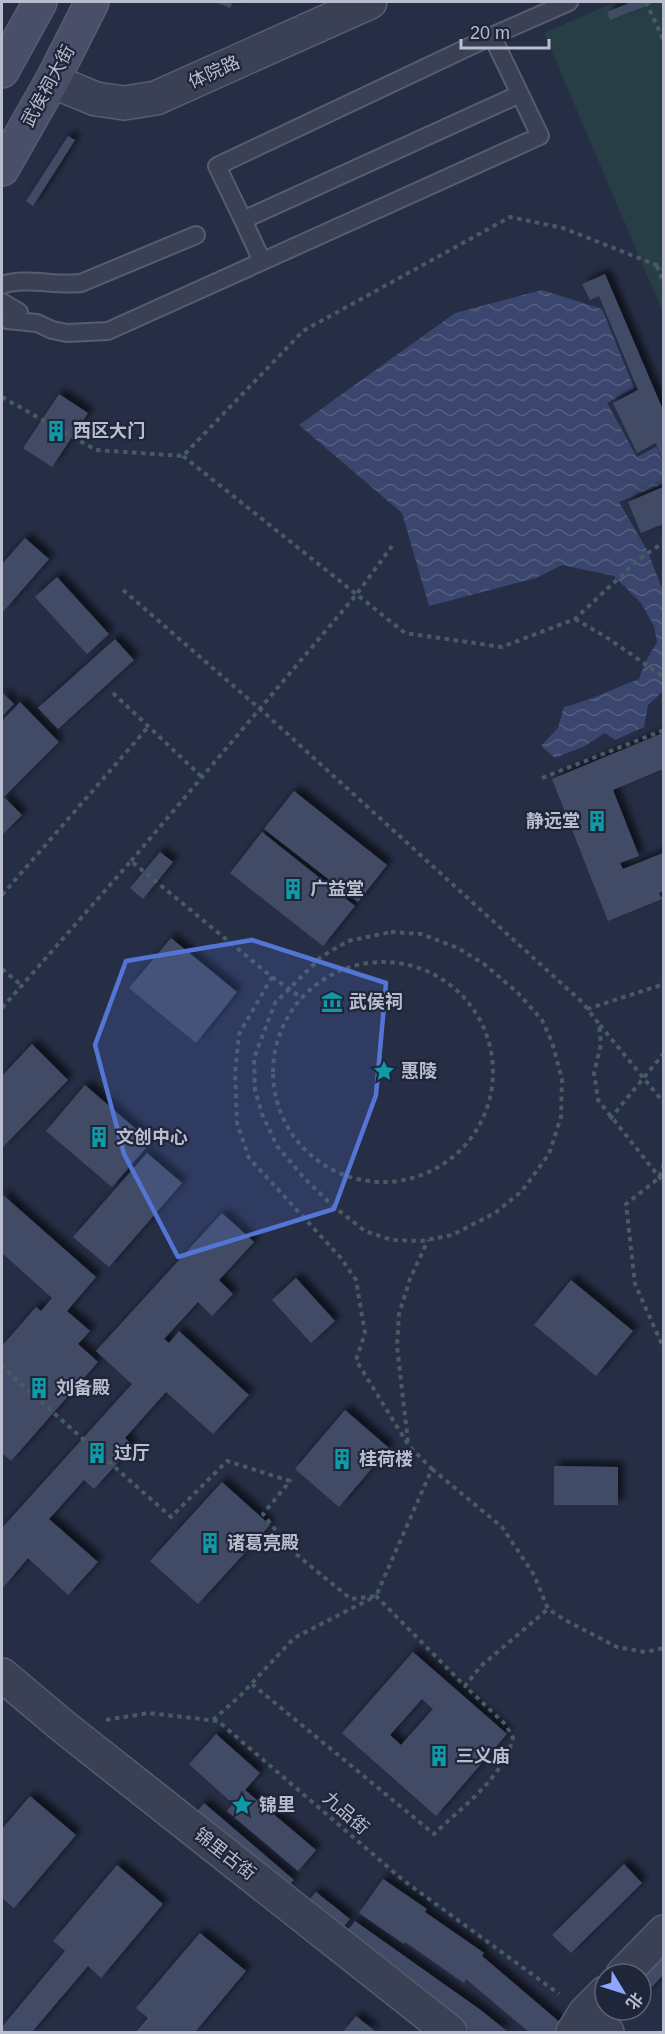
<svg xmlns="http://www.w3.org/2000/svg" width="665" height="2034" font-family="Helvetica,'Noto Sans SC',sans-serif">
	<defs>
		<pattern id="water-waves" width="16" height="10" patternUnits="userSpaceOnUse" patternTransform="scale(1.5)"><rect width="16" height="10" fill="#3a466d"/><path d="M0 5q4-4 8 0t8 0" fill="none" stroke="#545f81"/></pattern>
		<filter id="shadow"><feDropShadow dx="5.5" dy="-5.5" stdDeviation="3" flood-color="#0009"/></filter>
	</defs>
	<rect width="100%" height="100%" fill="#262e45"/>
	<path fill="#283e46" d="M615,2H663V312L544,33Z"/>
	<path fill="url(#water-waves)" d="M542,290L602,309L634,388L607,403L637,457L657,446L663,463V484L619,502L647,550L663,591V691L648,705L644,727L615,740L605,733L585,746L555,758L541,746L558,728L564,707C590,701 614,688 639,679L645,663L657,642L654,626L641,603L614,576L562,565L536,578L429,606L402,513L299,425L455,313Z"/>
	<path fill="#434b65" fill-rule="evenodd" filter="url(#shadow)" d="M215,2H233L230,8Z
		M632,2H656L610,20L607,12Z
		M68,136L75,140L33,206L26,201Z
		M605,274L663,410V460L656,443L637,453L613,403L638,390L599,296L590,300L582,284Z
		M59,394L88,413L52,467L23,448Z
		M663,487V524L641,533L628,502Z
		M25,538L49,559L2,613V564Z
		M57,577L109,634L87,654L35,597Z
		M115,639L134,660L58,729L38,708Z
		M2,692L14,704L2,716Z
		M20,702L59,742L4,797L22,815L2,835V721Z
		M663,733V769L613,790L639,856L620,863L623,869L663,853V891L659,893L662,899L608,921L552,779Z
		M294,791L387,865L358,902L264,829Z
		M262,832L355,906L323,946L230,873Z
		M160,852L173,862L143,899L130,888Z
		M171,938L237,992L196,1043L129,988Z
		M32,1044L68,1080L2,1148V1076Z
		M85,1085L151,1142L112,1187L46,1131Z
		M147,1153L182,1183L109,1267L73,1237Z
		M2,1194L96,1277L67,1311L90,1331L78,1344L98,1362L11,1461L2,1453V1346L36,1307L41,1311L52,1298L2,1253Z
		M222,1213L254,1242L219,1280L233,1294L212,1316L198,1302L164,1339L169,1343L179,1331L249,1395L213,1434L166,1392L125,1438L133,1446L94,1489L84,1480L49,1519L98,1562L68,1595L28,1558L2,1589V1528L132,1384L96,1351Z
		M296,1278L335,1321L311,1343L272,1300Z
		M571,1280L633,1331L596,1376L534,1325Z
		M345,1410L389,1448L339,1507L295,1469Z
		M554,1466L618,1467V1505H554Z
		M222,1482L270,1525L198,1604L150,1561Z
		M413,1652L507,1734L436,1816L342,1733ZM422,1699L433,1709L401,1745L390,1735Z
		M216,1734L260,1773L245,1790L316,1850L298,1871L227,1811L233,1804L189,1764Z
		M30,1796L76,1835L14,1908L2,1898V1829Z
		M204,1803L294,1880L280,1895L191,1819Z
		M624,1864L642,1883L571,1953L552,1935Z
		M117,1865L163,1904L101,1978L88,1966L32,2032H2V2027L65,1951L53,1941Z
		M383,1879L427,1909L425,1912L484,1953L482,1956L569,2030L567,2032H529L466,1979L464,1983L405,1942L404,1944L359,1913Z
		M316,1892L350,1919L337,1935L303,1907Z
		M355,1921L482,2011L508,2032H472L341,1939Z
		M200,1933L246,1971L195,2032H136L148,2018L136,2008Z
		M663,1943V1975L641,1999V1974Z
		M356,2016L376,2032H343Z"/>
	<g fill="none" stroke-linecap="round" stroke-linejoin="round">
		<defs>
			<path id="lane" d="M492,36L569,2
				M243,220L217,166L492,36L520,94
				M2,285C26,277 55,286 81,283L196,235
				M2,302L19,312L7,320L37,323L52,330L67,333L108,331L540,136L520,94L243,220L262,261"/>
			<path id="street" d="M52,81L96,99L124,103L156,98L370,2
				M2,1675L64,1727L450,2032
				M623,1974L664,1932
				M585,2013L607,2032
				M573,2032L585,2013L605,1993"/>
			<path id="secondary" d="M2,71L40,2
				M2,169L52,81L92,2"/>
		</defs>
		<use href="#lane" stroke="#575c6f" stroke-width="20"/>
		<use href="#street" stroke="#575c6f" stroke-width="36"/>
		<use href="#secondary" stroke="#575c6f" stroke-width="36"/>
		<path stroke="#475b62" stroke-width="4" stroke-dasharray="4.5 4.5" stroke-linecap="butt" d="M646,2L664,41
			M657,266L664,284
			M2,397L96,450L183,456L303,331L510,217L563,228L664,268
			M183,456L405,633L502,647L575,619L638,560L664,542
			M123,590L260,709L583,1003L599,1024L601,1044L594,1073L598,1100L664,1183
			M575,619L606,637L664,677
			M113,693L202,777
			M542,778L664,730
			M131,861L356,595L392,546
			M2,895L149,726
			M391,932L421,934L458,948L484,964L518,993L542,1020L552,1042L562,1079L561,1117L549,1154L522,1191L495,1213L452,1235L421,1241L392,1240L365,1231L333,1206L305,1179L277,1146L262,1114L255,1090L254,1058L275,1003L321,957L348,941Z
			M273 1072a110 110 0 1 1 220 0a110 110 0 1 1-220 0Z
			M2,969L21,985
			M272,977L302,998
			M2,1008L131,861L272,977L239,1034L235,1072L237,1123L249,1158L341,1258L356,1280L365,1333L356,1360L409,1446L432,1469L376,1596L351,1599L292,1551L263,1514L290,1481L227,1461L171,1517L2,1367
			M587,1009L661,985L664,987
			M600,1025L664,1103
			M610,1119L664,1053
			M664,1164L659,1178L626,1204L635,1284L664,1349
			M408,1442L397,1346L399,1314L410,1279L428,1240
			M432,1469L502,1527L534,1575L548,1609L565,1620L617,1647L645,1652L664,1648
			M252,1684L434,1834C462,1807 504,1777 513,1738L506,1725L465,1686
			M106,1720L149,1713L218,1721L403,1880L559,1994
			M213,1720L240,1696L294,1638L376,1596L465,1686L481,1666L548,1609"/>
		<use href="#lane" stroke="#3b4155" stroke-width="16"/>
		<use href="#street" stroke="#3b4155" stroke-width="33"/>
		<use href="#secondary" stroke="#494f68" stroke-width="33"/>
	</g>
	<path fill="#5475d4" fill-opacity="0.2" stroke="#5475d4" stroke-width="4.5" stroke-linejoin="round" d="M252,940L386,983L376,1095L334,1209L178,1257L124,1154L95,1045L126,961Z"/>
	<defs>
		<symbol id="building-bare" viewBox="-9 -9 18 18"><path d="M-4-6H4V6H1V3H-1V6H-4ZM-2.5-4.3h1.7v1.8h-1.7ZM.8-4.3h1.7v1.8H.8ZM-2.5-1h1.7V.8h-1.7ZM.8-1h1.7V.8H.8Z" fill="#0f9aa8" stroke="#1f263a" stroke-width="2.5" paint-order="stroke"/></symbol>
		<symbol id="museum-bare" viewBox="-9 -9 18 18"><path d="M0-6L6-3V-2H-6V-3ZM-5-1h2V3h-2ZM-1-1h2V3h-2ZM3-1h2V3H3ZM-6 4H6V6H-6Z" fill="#0f9aa8" stroke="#1f263a" stroke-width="2.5" paint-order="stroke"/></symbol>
		<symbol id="sight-bare" viewBox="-9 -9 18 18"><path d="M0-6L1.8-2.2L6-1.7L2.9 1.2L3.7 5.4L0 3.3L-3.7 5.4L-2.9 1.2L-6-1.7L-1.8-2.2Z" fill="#0f9aa8" stroke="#1f263a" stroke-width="2.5" paint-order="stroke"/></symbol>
	</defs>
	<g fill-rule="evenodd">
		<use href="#building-bare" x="41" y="416" width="30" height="30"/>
		<use href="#building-bare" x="582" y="806" width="30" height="30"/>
		<use href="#building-bare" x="278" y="874" width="30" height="30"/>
		<use href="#museum-bare" x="317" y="987" width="30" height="30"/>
		<use href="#sight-bare" x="369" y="1056" width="30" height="30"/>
		<use href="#building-bare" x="84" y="1122" width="30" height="30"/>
		<use href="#building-bare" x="24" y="1373" width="30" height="30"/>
		<use href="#building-bare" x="82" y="1438" width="30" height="30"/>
		<use href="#building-bare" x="327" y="1444" width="30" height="30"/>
		<use href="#building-bare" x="195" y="1528" width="30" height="30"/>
		<use href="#building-bare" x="424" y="1741" width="30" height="30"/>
		<use href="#sight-bare" x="227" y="1790" width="30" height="30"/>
	</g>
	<g text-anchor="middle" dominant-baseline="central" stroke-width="4.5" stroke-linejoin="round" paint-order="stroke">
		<g font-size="18" fill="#b9bdce" stroke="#1f263a">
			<text transform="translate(214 72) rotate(-24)">体院路</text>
			<text transform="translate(48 86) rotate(-61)">武侯祠大街</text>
			<text transform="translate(346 1813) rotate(41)">九品街</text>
			<text transform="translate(225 1854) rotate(38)">锦里古街</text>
		</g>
		<g font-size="18" font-weight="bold" fill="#b9bdce" stroke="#1f263a" text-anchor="start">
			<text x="73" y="431">西区大门</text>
			<text x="580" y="821" text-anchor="end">静远堂</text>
			<text x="310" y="889">广益堂</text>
			<text x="349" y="1002">武侯祠</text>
			<text x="401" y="1071">惠陵</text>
			<text x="116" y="1137">文创中心</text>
			<text x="56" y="1388">刘备殿</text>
			<text x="114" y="1453">过厅</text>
			<text x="359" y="1459">桂荷楼</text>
			<text x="227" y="1543">诸葛亮殿</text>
			<text x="456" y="1756">三义庙</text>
			<text x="259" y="1805">锦里</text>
		</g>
	</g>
	<rect width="665" height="2034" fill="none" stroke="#b9bdce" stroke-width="6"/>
	<g transform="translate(623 1992) rotate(128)"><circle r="28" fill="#1f263a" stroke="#5d6275" stroke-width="1.5"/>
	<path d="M0-4.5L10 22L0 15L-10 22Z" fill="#8fa6fd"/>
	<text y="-9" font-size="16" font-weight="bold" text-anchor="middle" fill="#b9bdce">北</text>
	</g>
	<path d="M461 39v9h88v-9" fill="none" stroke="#b9bdce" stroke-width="3"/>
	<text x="470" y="39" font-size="18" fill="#b9bdce" stroke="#1f263a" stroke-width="4.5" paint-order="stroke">20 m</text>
</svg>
